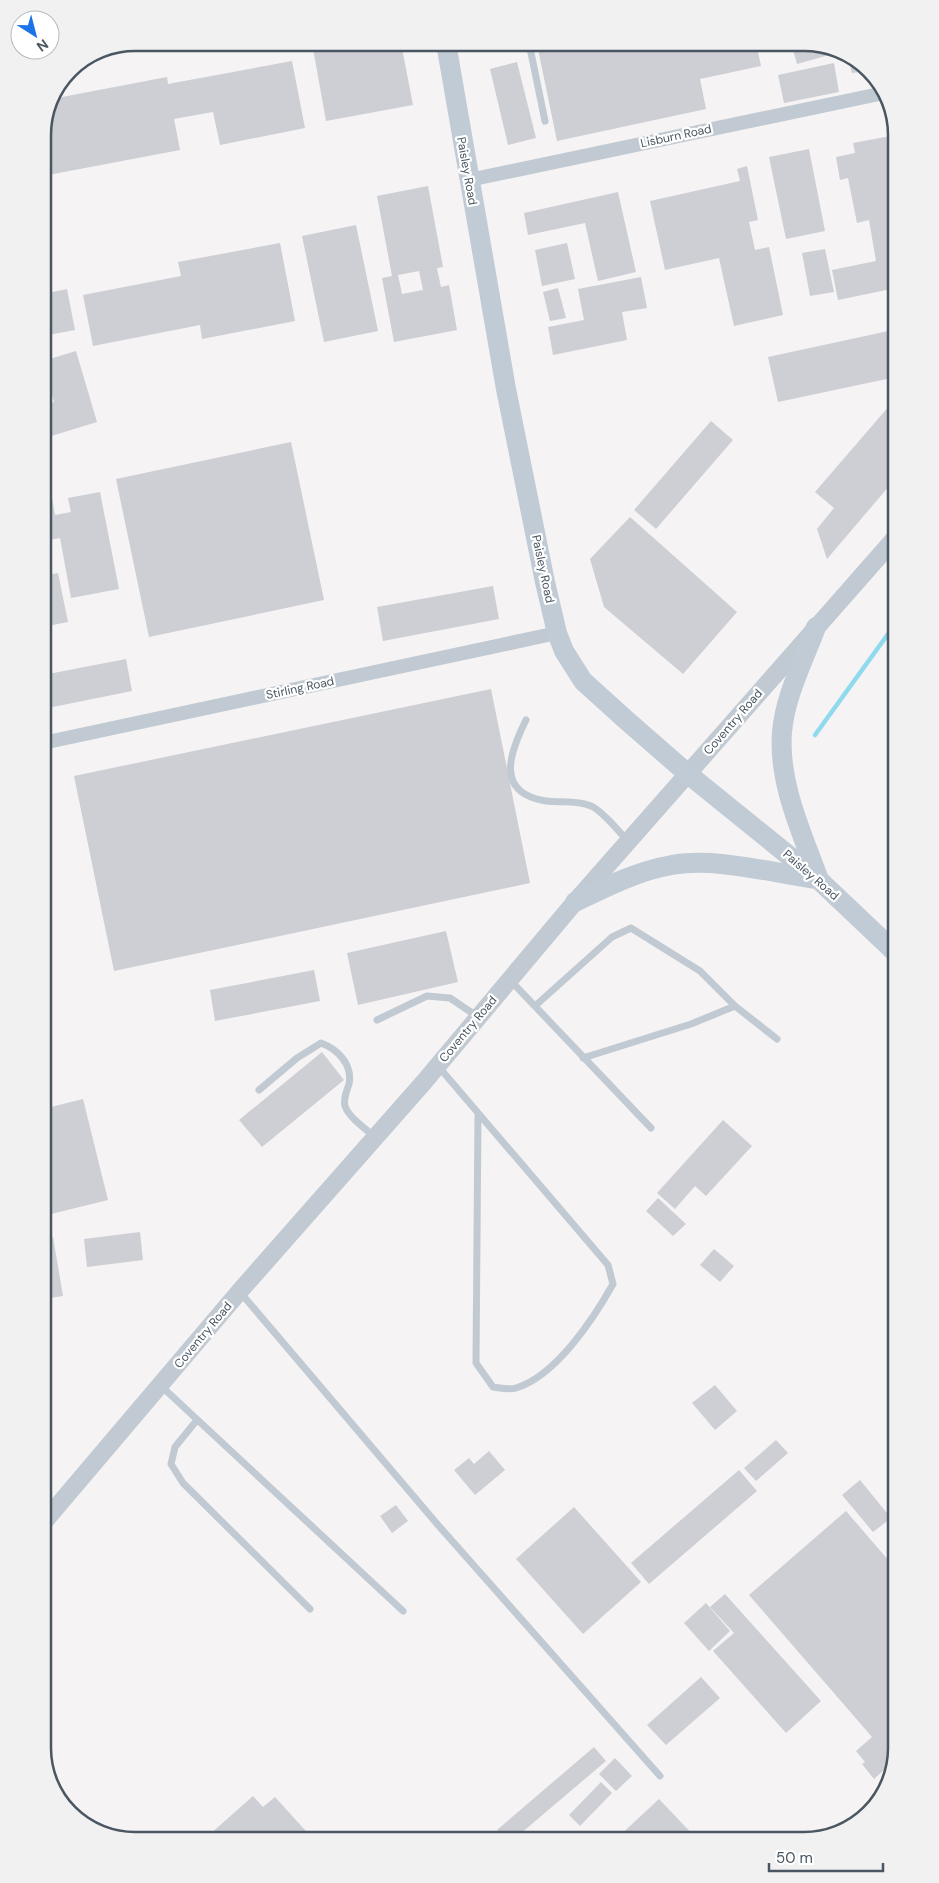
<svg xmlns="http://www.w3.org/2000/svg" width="939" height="1883" font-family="'DM Sans',sans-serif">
	<rect width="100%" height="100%" fill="#f5f3f3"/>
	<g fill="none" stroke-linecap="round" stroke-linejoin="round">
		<path stroke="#90daee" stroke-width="4.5" d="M815,735L896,623"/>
	</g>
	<path fill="#cdcfd5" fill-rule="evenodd" d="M312,43H401L413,105L326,121Z
		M569,43H756L761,66L700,79L706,109L557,141L538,49Z
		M791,43H810L827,49L829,55L797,64Z
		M848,57L860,61L867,71L852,73Z
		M292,61L305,128L220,145L213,112L174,119L180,150L43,176V129L57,98L167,77L168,84Z
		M517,62L536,138L508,145L490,69Z
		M834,63L839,92L784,103L778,75Z
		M896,135V288L838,300L832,270L876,261L869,220L857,223L848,178L840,180L836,157L855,153L853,143Z
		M809,149L825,231L786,239L769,157Z
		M747,166L758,220L749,222L755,250L769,247L783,315L734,326L719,258L665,270L650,201L740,181L737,169Z
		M428,186L443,267L437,268L441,287L449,285L457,330L394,342L382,278L392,276L377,196ZM419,271L423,290L402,294L398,275Z
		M618,192L636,272L598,281L585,223L528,235L524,213Z
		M356,225L378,331L324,342L302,236Z
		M280,243L295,321L202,339L200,325L93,346L83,295L181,276L178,262Z
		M567,243L575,279L542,286L535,250Z
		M825,249L834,292L810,296L802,253Z
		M641,277L647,308L622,312L627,340L553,355L548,327L584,320L578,289Z
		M558,288L566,318L550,321L543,292Z
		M67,289L75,330L43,336V294Z
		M893,330L896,346V377L778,402L768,357Z
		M76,351L97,422L48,437L43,420V406L54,402L43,361Z
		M896,398V478L827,559L817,529L834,508L815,492Z
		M711,421L733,440L656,529L634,510Z
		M291,442L324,600L149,637L116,479Z
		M100,492L119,589L71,598L60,538L43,541V500L52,498L55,515L71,512L68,498Z
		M630,517L737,612L683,674L604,607L590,559Z
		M58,573L68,622L43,627V576Z
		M493,586L499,619L383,641L377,607Z
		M126,659L132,691L43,709V675Z
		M491,689L530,883L114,971L74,776Z
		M446,931L458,982L358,1005L347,953Z
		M314,970L320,1001L215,1021L210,990Z
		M322,1052L344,1080L262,1147L239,1120Z
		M83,1099L108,1200L43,1216V1109Z
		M723,1120L752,1146L706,1196L695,1186L675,1209L657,1193Z
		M658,1198L686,1224L673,1236L646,1211Z
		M140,1232L143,1260L87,1267L84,1239Z
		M53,1237L63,1296L43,1299V1239Z
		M714,1249L734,1266L720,1282L700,1265Z
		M715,1385L737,1411L715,1430L692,1403Z
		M776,1440L788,1453L756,1481L744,1468Z
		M489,1451L505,1470L475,1495L454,1470L469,1458L474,1464Z
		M739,1470L757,1491L649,1584L631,1563Z
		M860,1480L891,1518L873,1532L842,1495Z
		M396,1505L408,1521L392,1533L380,1516Z
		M574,1507L641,1582L583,1634L516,1559Z
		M846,1511L896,1569V1748L888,1775L884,1770L874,1779L862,1764L865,1762L856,1751L872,1737L749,1595Z
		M725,1594L821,1701L786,1733L713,1651L734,1633L710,1607Z
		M706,1603L730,1631L709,1651L684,1623Z
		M701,1677L720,1698L666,1745L647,1725Z
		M594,1747L606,1761L513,1840H506L497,1830Z
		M615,1758L632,1776L616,1791L599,1774Z
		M601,1782L612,1793L580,1826L569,1815Z
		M253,1796L263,1807L275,1797L314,1840H215L209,1835Z
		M659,1799L698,1840H615Z"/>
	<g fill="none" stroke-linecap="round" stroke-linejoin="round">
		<path stroke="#c1cad2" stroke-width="7" d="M529,43L545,121
			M526,720C510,752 494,793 546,801C561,803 576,800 591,806C603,811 619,832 628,841
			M510,980L651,1128
			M535,1006L612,937L631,928L700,971L735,1006
			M377,1020L427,996L450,998L478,1017
			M583,1058L691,1024L735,1006L777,1039
			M438,1066L608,1265L613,1284C594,1318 556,1376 516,1388C509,1390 500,1388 493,1387L476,1363L478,1113
			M259,1090L297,1058L321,1043C337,1049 353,1064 349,1084C347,1091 343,1098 345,1106C349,1118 366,1129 375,1137
			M240,1292L438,1525L660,1776
			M160,1385L403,1611
			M197,1420L175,1447L171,1464L183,1483L310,1609"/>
		<path stroke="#c1cad2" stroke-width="14" d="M469,180L884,93
			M43,743L557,633"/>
		<path stroke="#c1cad2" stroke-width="18" d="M43,1523L239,1292L424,1082L575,902L896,537"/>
		<path stroke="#c1cbd6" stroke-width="20" d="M446,43L506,389L545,582L557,633L564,651L583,681L625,719L688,774L819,880L896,953
			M816,627C804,660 785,696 782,732C778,783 802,833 819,880
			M575,902C606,887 637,871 672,865C716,857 772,873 817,879"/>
	</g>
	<g text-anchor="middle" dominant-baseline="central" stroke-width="4.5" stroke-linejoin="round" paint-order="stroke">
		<g font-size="12" fill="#4a5661" stroke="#fff">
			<text transform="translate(676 136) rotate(-12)">Lisburn Road</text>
			<text transform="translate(467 171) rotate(80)">Paisley Road</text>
			<text transform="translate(543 569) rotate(78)">Paisley Road</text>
			<text transform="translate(300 688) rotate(-12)">Stirling Road</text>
			<text transform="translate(733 722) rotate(-49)">Coventry Road</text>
			<text transform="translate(811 875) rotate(41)">Paisley Road</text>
			<text transform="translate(468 1029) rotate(-50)">Coventry Road</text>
			<text transform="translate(203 1335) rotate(-50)">Coventry Road</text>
		</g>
	</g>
	<path d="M0 0H939V1883H0ZM135 51H804A84 84 0 0 1 888 135V1748A84 84 0 0 1 804 1832H135A84 84 0 0 1 51 1748V135A84 84 0 0 1 135 51Z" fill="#f1f1f2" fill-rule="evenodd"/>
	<path fill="none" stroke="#4a5661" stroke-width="2.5" d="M135 51H804A84 84 0 0 1 888 135V1748A84 84 0 0 1 804 1832H135A84 84 0 0 1 51 1748V135A84 84 0 0 1 135 51Z"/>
	<g transform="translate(35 35) rotate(144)"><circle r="24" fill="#ffffff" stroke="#b7bbc0"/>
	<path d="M0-4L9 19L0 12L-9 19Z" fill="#1a73e8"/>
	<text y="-8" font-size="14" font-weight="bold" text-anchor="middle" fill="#4a5661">N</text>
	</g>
	<path d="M769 1863v8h114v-8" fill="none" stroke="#4a5661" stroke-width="2.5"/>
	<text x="776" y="1863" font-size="15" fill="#4a5661" stroke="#ffffff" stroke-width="4" paint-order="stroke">50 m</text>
</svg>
